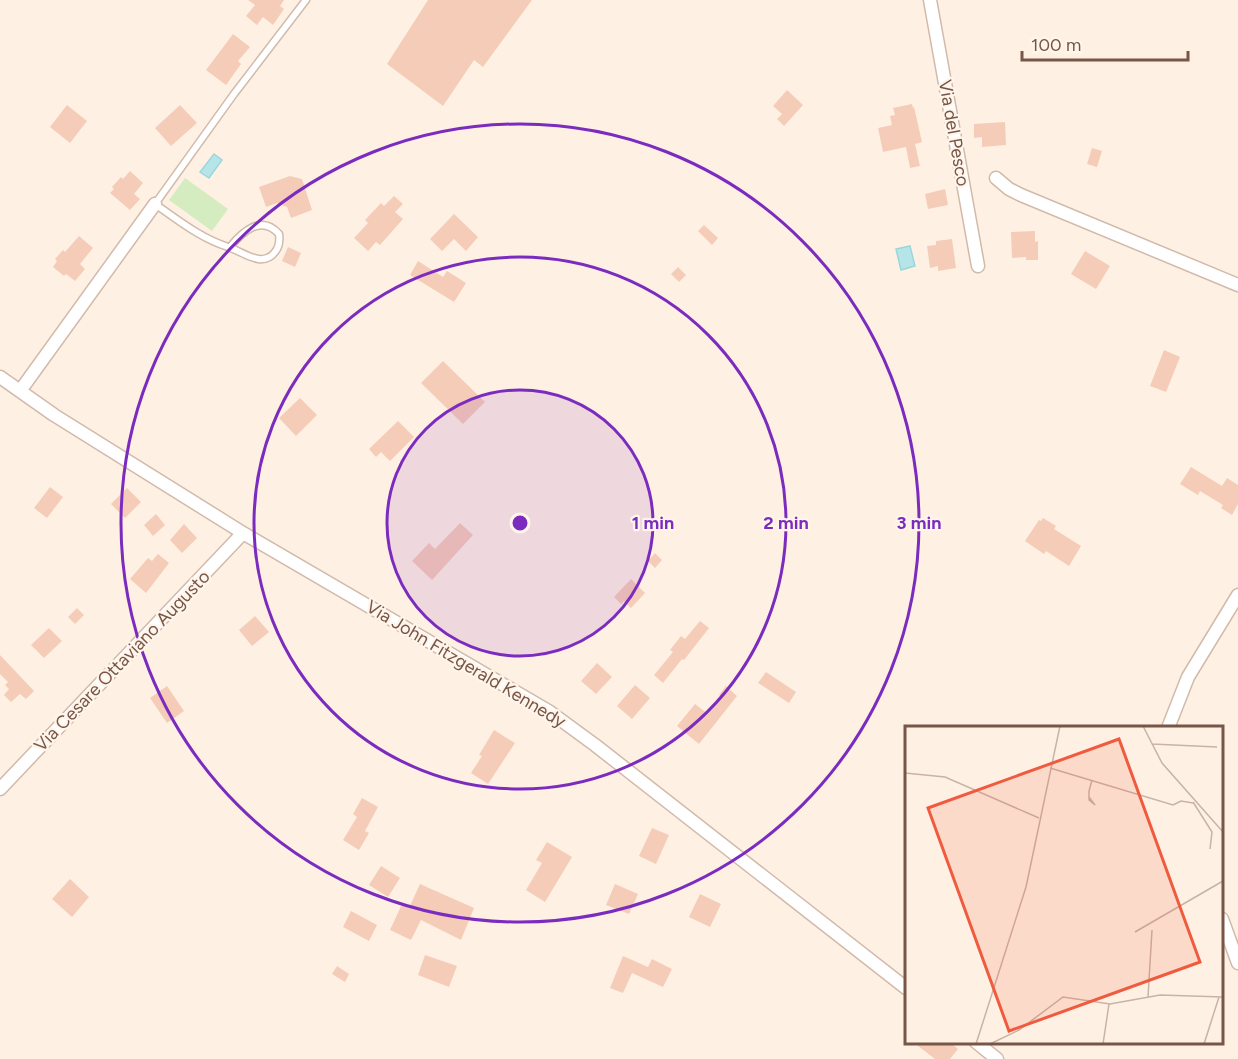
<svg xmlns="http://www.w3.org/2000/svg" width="1238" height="1059" font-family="Figtree,sans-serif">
	<rect width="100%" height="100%" fill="#fef1e3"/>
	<path fill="#d5ecc0" d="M185,178L228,209L212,231L169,200Z"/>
	<path fill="#b6e5e9" stroke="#9bd6db" stroke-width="1.5" d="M214,154L222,160L209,178L200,172Z
		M910,246L915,266L901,270L896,249Z"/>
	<path fill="#f5ccb8" d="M248,0H284L280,6L284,9L273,25L263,17L257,25L246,16L255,5Z
		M428,0H532L483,67L474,60L443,106L387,64Z
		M233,34L250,47L238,61L241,64L226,85L206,70Z
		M787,90L803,105L784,126L777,119L782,114L773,106Z
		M912,104L913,108L914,107L922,142L915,144L920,166L910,168L906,147L883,152L878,128L892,125L890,116L895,115L893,108Z
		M67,105L87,121L70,143L50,127Z
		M180,105L197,123L171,146L155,128Z
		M1005,122L1006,145L982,147V137L974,138V124Z
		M1092,148L1102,151L1097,167L1087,164Z
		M130,171L143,183L134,194L140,199L130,210L110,193L114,189L112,187L121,177L123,179Z
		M290,176L302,179L312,210L291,218L287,207L277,203L266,207L259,187Z
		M945,189L948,205L928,209L925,194Z
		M394,196L403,204L395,212L403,219L380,245L376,242L368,251L354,238L368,223L365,220L381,203L384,206Z
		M454,214L478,237L466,251L454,239L442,251L430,239Z
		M704,225L718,238L712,245L698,231Z
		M1035,231V242L1038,241V260H1026V257L1012,258L1011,232Z
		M79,236L93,248L80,264L85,269L75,281L66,274L64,276L53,267L57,261L55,259L63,250L65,252Z
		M952,239L956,268L938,271V266L930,268L927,246L936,245V241Z
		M288,247L301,253L295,267L282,261Z
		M1085,251L1110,266L1096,289L1071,274Z
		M418,261L443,277L447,271L466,283L454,302L410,275Z
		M678,267L686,275L679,282L671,274Z
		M1164,350L1180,357L1166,392L1150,386Z
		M443,361L485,402L463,424L421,383Z
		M300,398L317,415L296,436L279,418Z
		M398,421L414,437L390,461L381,452L376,457L369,449Z
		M1191,467L1222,486L1227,478L1238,485V504L1232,515L1221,508L1223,505L1200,491L1198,495L1180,484Z
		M50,487L63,497L47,518L34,508Z
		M127,488L141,502L125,518L111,504Z
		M156,514L165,525L153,536L144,525Z
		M1043,518L1056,526L1054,529L1081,546L1069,566L1046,551L1044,554L1025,541L1039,520L1041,521Z
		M460,523L473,535L432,580L412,561L429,543L435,549Z
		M184,524L197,538L182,553L170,540Z
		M655,553L662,560L655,568L648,561Z
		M158,554L169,563L146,593L130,579L148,558L152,561Z
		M631,579L645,593L631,608L624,601L621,604L614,597Z
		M77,608L84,615L75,624L68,617Z
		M255,616L269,632L252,646L239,630Z
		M700,621L709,628L684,660L682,659L663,683L654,675L673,652L670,650L681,636L685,639Z
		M49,628L62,641L44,658L31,645Z
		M0,655L34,691L26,699L20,694L11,702L4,695L9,689L5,685L8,682L0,674Z
		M597,663L612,677L596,694L581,681Z
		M766,672L796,692L789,703L758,683Z
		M635,685L650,698L632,719L617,706Z
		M167,686L184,711L167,723L150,698Z
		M726,686L737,696L699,744L677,726L695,704L708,714L722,697L719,695Z
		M494,730L515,743L488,784L471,773L482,756L479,755Z
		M362,798L378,807L365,831L369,833L359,850L343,840L357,817L353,814Z
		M652,828L669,835L656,864L639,856Z
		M547,842L572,857L545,902L526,890L542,863L536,860Z
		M381,866L400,878L388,897L369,885Z
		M70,879L89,897L72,917L52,899Z
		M420,884L474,908L461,940L421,920L411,940L390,930L402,904L409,908Z
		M615,884L638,894L629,914L606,905Z
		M700,894L721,904L710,927L689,917Z
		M351,911L377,925L369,941L343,927Z
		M425,955L457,966L449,987L418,975Z
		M623,956L648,967L652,959L672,969L663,987L632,973L623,993L610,988Z
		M337,966L349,974L345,982L332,974Z
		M913,1042H950L958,1049L950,1059H935Z"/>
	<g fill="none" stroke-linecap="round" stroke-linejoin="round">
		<defs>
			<path id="lane" d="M230,247C242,232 261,214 279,234C280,241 279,247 275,252C262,269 242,251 228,247C200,238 178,220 155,204L234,94L306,0"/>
			<path id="street" d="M930,0L978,266
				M996,178L1009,189L1021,195L1238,285
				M0,377L54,415L243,533L550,712L595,745L906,988
				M20,391L155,204
				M1168,728L1188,677L1238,595
				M0,789L243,533
				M1222,919L1238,963
				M976,1042L997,1059"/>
		</defs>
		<use href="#lane" stroke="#d2baab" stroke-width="9"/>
		<use href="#street" stroke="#d2baab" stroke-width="15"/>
		<use href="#lane" stroke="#fff" stroke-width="6"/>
		<use href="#street" stroke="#fff" stroke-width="12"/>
	</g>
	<circle cx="520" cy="523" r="133" fill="#7b2cbf" fill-opacity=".12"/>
	<g fill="none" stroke="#7b2cbf" stroke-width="3">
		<circle cx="520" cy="523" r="133"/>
		<circle cx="520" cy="523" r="266"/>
		<circle cx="520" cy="523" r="399"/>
	</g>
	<g text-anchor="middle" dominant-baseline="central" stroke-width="4.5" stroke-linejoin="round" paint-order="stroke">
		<g font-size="18" fill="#775547" stroke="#fff5ea">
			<text transform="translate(954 133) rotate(80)">Via del Pesco</text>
			<text transform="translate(122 661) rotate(-46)">Via Cesare Ottaviano Augusto</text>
			<text transform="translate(466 664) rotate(31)">Via John Fitzgerald Kennedy</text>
		</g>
	</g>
	<g transform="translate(905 726)">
		<rect width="318" height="318" fill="#fef1e3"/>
		<path fill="none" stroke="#c8b3a5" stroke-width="1.5" d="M238,0L257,37L318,106M247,18L312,21M145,42L268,79L276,75L288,77M0,47L40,51L134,92M184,71L190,79L184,74V65L187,54M288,76L307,106L305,123M230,206L318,155M243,271L247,204M71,318L121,161L155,0M85,318L114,304L158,271L205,278L255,269L318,271M198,318L204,278M299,318L314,271"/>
		<path fill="#f05a3f" fill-opacity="0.15" stroke="#f05a3f" stroke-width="3" d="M214,13L295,236L104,305L23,82Z"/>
		<rect width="318" height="318" fill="none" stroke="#775547" stroke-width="3"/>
	</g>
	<circle cx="520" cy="523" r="9" fill="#7b2cbf" stroke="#fff5ea" stroke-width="3"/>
	<g font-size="18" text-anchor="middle" font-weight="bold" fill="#7b2cbf" stroke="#fff5ea" stroke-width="4.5" stroke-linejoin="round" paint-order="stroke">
		<text x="653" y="529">1 min</text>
		<text x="786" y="529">2 min</text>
		<text x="919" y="529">3 min</text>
	</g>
	<path d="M1022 51v9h166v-9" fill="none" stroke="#775547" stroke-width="3"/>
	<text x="1031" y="51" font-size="18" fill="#775547" stroke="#fff5ea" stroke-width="4.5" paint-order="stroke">100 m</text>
</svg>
